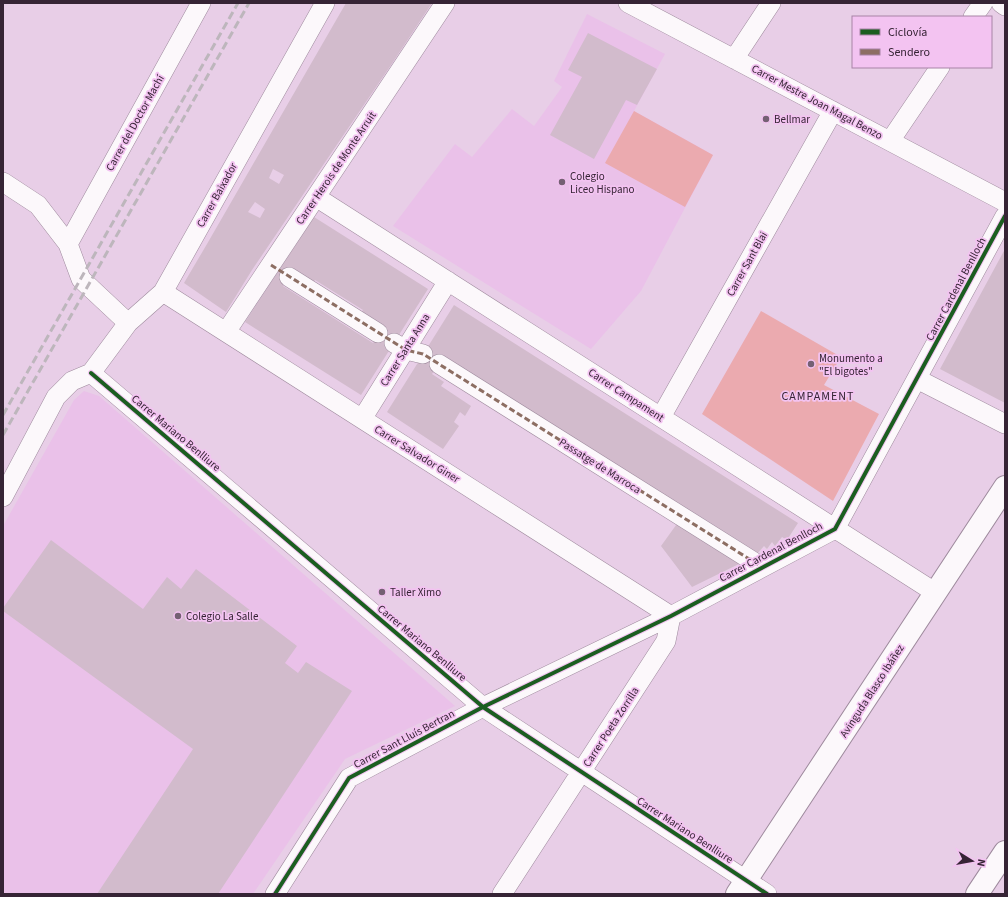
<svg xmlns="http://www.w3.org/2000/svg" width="1008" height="897" font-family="'Source Sans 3',sans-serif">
	<rect width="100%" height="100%" fill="#e8cee7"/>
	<path fill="#eac1e9" d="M587,14L665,54L634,111L713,155L641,291L591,349L393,226L455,144L472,157L512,109L534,126L562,87L554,81Z
		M84,391L99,396L455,706L345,759L253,894H3V526L74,400Z"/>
	<path fill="#ebaaaf" d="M634,111L713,155L685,207L605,163Z
		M761,311L841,357L824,385L879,414L833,501L702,414Z"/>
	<path fill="#d2bbcc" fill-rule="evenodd" d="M346,3H432L391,65L252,270L226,312L184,283L207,244ZM273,169L284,175L279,184L269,178ZM255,202L265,209L260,218L248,212Z
		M588,33L657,69L637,105L626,100L594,159L550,135L582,77L568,70Z
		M314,217L428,289L361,395L245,322ZM290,274L313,283L315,280L363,310L358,317L382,328L373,343L283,286Z
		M1005,249V403L940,369Z
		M454,305L798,523L787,540L782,537L775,546L772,542L767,549L764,546L756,555L442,359L432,374L444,382L441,386L471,406L465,416L460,412L454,422L459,426L443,449L387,412Z
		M679,521L745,561L692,587L661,546Z
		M51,540L143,609L167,577L181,589L196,569L297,646L285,663L298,673L306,662L352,691L218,894H97L193,749L3,611V608Z"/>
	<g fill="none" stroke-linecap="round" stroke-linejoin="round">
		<defs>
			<path id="street" d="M628,3L1005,202
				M1001,3L1005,6
				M973,17L983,3
				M734,59L771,3
				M890,141L940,67
				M3,182L38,205L68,244
				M316,197L936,593
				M289,277L378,333
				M163,292L671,616
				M128,323L81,279L68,244L201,3
				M226,332L445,3
				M394,343L406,350L423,354
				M439,364L762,567
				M91,373L483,707L767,894
				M91,373L128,323L163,292L325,3
				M917,379L1005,424
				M661,417L833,111
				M362,419L448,281
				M3,497L56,397L72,381L91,373
				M275,894L349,778L483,707L671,616L835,529L1005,216
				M502,894L666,641L671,616"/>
			<path id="secondary" d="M737,894L1005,487
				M977,894L1005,852"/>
		</defs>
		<use href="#street" stroke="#9e8a9d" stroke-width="20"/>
		<use href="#secondary" stroke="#9e8a9d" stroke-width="24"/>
		<use href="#street" stroke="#fcf8fb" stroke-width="19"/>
		<use href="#secondary" stroke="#fcf8fb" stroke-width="22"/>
		<path stroke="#bdb6bc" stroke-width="3" stroke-dasharray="8 4" stroke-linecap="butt" d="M3,415L238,3
			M3,435L249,3"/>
		<path stroke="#8d6e63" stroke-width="3" stroke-dasharray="6 3" stroke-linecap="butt" d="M271,265L406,350L423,354L762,567"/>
		<defs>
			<path id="cycleway" d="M91,373L483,707L767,894
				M275,894L349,778L483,707L671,616L835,529L1005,216"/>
		</defs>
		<use href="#cycleway" stroke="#f3c3f1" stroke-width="6"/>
		<use href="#cycleway" stroke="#1b5e20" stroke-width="4"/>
	</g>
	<g fill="#746073" stroke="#f3c3f1" stroke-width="1.5">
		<circle cx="766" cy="119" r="4"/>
		<circle cx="562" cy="182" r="4"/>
		<circle cx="811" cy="364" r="4"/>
		<circle cx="382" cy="592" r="4"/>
		<circle cx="178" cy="616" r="4"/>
	</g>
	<g text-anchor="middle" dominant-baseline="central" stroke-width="3.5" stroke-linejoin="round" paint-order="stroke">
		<g font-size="11" fill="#362435" stroke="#f3c3f1">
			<text transform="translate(817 102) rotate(28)">Carrer Mestre Joan Magal Benzo</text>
			<text transform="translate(135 123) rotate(-61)">Carrer del Doctor Machí</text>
			<text transform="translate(336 168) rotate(-56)">Carrer Herois de Monte Arruit</text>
			<text transform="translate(217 195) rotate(-61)">Carrer Baixador</text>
			<text transform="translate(747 264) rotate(-61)">Carrer Sant Blai</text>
			<text transform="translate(956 289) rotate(-62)">Carrer Cardenal Benlloch</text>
			<text transform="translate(405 350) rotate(-58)">Carrer Santa Anna</text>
			<text transform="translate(626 395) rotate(33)">Carrer Campament</text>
			<text transform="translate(176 433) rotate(40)">Carrer Mariano Benlliure</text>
			<text transform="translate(417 454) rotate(32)">Carrer Salvador Giner</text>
			<text transform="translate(600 466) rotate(32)">Passatge de Marroca</text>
			<text transform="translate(771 552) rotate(-28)">Carrer Cardenal Benlloch</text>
			<text transform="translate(422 643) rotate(40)">Carrer Mariano Benlliure</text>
			<text transform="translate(872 691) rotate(-57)">Avinguda Blasco Ibáñez</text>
			<text transform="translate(611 727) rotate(-57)">Carrer Poeta Zorrilla</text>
			<text transform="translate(404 739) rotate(-28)">Carrer Sant Lluís Bertran</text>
			<text transform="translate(685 830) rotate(33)">Carrer Mariano Benlliure</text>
		</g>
		<g font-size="11" fill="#362435" stroke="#f3c3f1" text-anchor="start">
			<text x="774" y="119">Bellmar</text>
			<text x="570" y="176">Colegio<tspan x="570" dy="13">Liceo Hispano</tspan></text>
			<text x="819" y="358">Monumento a<tspan x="819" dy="13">"El bigotes"</tspan></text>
			<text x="390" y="592">Taller Ximo</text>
			<text x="186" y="616">Colegio La Salle</text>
		</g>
		<g font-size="12" letter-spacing="1" fill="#362435" stroke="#f3c3f1">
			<text x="818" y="396">CAMPAMENT</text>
		</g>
	</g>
	<rect width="1008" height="897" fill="none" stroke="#362435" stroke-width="8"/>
	<rect x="852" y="16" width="140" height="52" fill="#f3c3f1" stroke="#a783a6"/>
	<rect x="860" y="29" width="20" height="6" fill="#1b5e20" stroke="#a783a6"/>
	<text x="888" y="36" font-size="12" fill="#362435">Ciclovía</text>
	<rect x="860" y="49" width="20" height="6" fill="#8d6e63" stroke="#a783a6"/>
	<text x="888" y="56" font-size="12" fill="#362435">Sendero</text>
	<g transform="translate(972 861) rotate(101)" stroke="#f3c3f1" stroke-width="3" paint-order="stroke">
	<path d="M0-3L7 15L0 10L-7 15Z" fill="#362435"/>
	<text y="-6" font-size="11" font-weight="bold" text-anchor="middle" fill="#362435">N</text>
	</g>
</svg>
